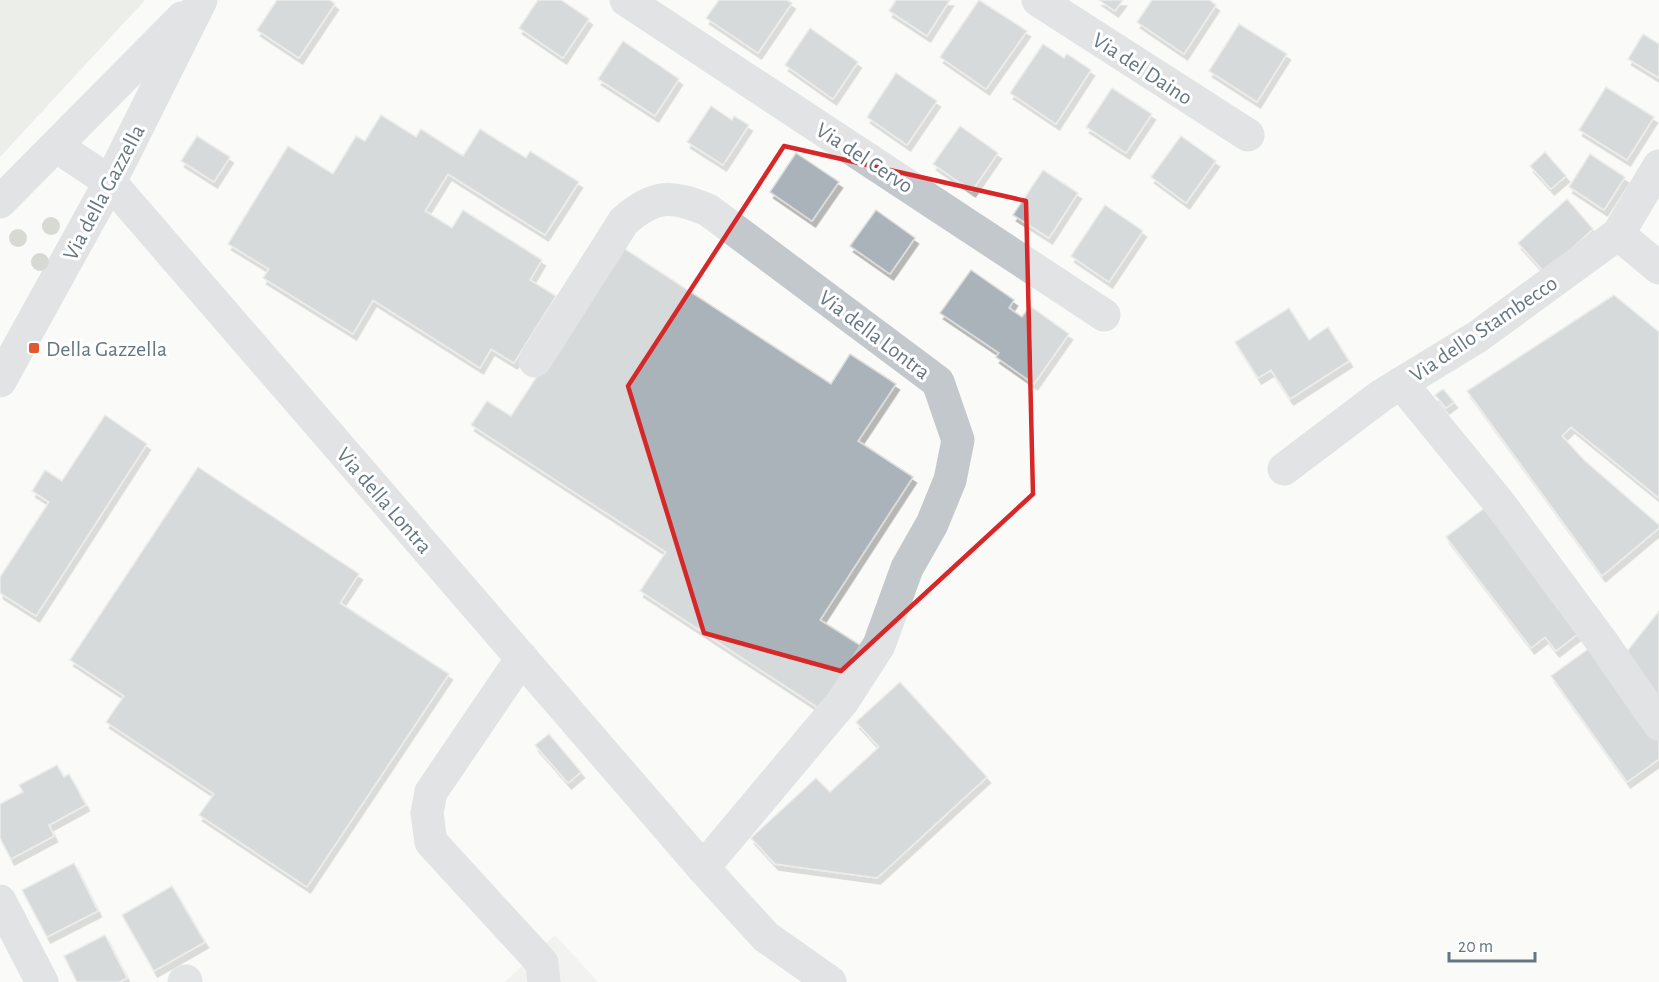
<svg xmlns="http://www.w3.org/2000/svg" width="1659" height="982" font-family="'Alegreya Sans',sans-serif">
  <defs>
    <filter id="shadow"><feDropShadow dx="3.5" dy="6" stdDeviation="0" flood-color="#0004"/></filter>
  </defs>
  <rect width="100%" height="100%" fill="#fafaf8"/>
  <path fill="#e8e9e9" d="M555 935 598 982H505Z"/>
  <path fill="#dadfd7" d="M0 0H145L0 157Z"/>
  <g fill="#aab3b9" stroke="#dcdcda" stroke-width="1.5" filter="url(#shadow)">
    <path d="M277 0H330L335 4 299 58 257 30Z"/>
    <path d="M538 0H561L589 19 563 58 519 28Z"/>
    <path d="M719 0H787L792 3 758 53 706 18Z"/>
    <path d="M896 0H950L927 36 889 11Z"/>
    <path d="M979 0 1027 31 986 89 940 57Z"/>
    <path d="M1099 0H1123L1115 11Z"/>
    <path d="M1152 0H1209L1216 5 1184 54 1137 22Z"/>
    <path d="M1239 24 1287 54 1257 102 1209 71Z"/>
    <path d="M810 28 858 62 833 99 785 65Z"/>
    <path d="M1643 34 1659 44V78L1628 59Z"/>
    <path d="M623 41 679 79 655 116 598 79Z"/>
    <path d="M1043 44 1064 58 1067 54 1091 70 1056 124 1010 93Z"/>
    <path d="M896 73 937 101 907 145 867 117Z"/>
    <path d="M1606 87 1654 117 1627 160 1579 130Z"/>
    <path d="M1112 88 1152 114 1126 153 1086 127Z"/>
    <path d="M711 106 732 120 734 116 749 125 723 165 687 142Z"/>
    <path d="M381 115 416 137 421 129 463 156 480 129 526 158 530 151 579 182 545 235 448 174 425 211 452 228 463 210 542 260 530 280 556 296 514 363 491 349 480 368 373 300 353 334 263 278 269 269 228 244 288 146 333 174 356 136 365 141Z"/>
    <path d="M960 126 998 153 972 191 933 164Z"/>
    <path d="M197 136 230 157 214 182 181 161Z"/>
    <path d="M1181 136 1216 161 1186 203 1151 177Z"/>
    <path d="M1545 152 1566 176 1551 189 1530 166Z"/>
    <path d="M796 153 839 182 812 221 770 192Z"/>
    <path d="M1590 154 1625 177 1604 210 1569 187Z"/>
    <path d="M1043 170 1078 193 1049 238 1013 215Z"/>
    <path d="M1567 199 1593 229 1545 273 1518 243Z"/>
    <path d="M1105 205 1143 231 1109 282 1071 256Z"/>
    <path d="M876 210 915 238 890 274 850 246Z"/>
    <path d="M622 247 831 384 850 354 896 384 858 441 913 477 820 620 863 647 820 709 640 591 666 552 471 425 487 401 511 416Z"/>
    <path d="M971 270 1014 300 1009 308 1022 317 1030 306 1069 334 1034 384 996 357 999 353 940 313Z"/>
    <path d="M1614 295 1659 332V498L1571 427 1562 436 1584 460 1659 525V528L1602 576 1467 391Z"/>
    <path d="M1289 308 1309 340 1328 327 1349 361 1290 399 1271 370 1258 378 1235 342Z"/>
    <path d="M1443 389 1454 402 1446 408 1435 395Z"/>
    <path d="M105 415 147 444 36 616 0 593V577L49 502 32 491 45 470 62 481Z"/>
    <path d="M198 467 359 574 340 603 449 674 307 887 199 815 214 794 106 722 124 696 70 660Z"/>
    <path d="M1490 504 1579 633 1556 651 1545 637 1531 648 1446 537Z"/>
    <path d="M1659 611V700L1625 654Z"/>
    <path d="M1591 647 1659 741V759L1627 782 1551 676Z"/>
    <path d="M900 682 987 777 877 878 775 864 751 838 816 778 830 792 879 747 856 722Z"/>
    <path d="M549 734 581 772 568 783 535 745Z"/>
    <path d="M57 765 64 777 69 774 86 805 49 825 54 836 11 859 0 838V804L23 792 19 785Z"/>
    <path d="M74 863 98 911 47 937 22 890Z"/>
    <path d="M172 886 205 942 154 971 122 915Z"/>
    <path d="M105 935 127 978 119 982H77L64 956Z"/>
  </g>
  <g fill="none" stroke-linecap="round" stroke-linejoin="round">
    <g stroke="#c3c8cc" stroke-width="33">
      <path d="M626 0 1104 315"/>
      <path d="M1038 0 1248 135"/>
      <path d="M56 146 110 182 703 868 766 937 830 982"/>
      <path d="M0 202 182 18"/>
      <path d="M1618 234 1659 268"/>
      <path d="M535 361 624 221C655 194 671 195 708 210L938 382 958 440 950 480 932 524 907 568 879 645 843 701 703 868"/>
      <path d="M0 381 110 182 201 0"/>
      <path d="M1401 383 1500 504 1602 642 1659 724"/>
      <path d="M1284 469 1382 395 1477 337 1618 234 1659 166"/>
      <path d="M522 658 431 792 427 813 431 842 542 963 544 982"/>
      <path d="M0 901 42 982"/>
      <path d="M184 982 186 981"/>
    </g>
  </g>
  <g fill="#aab4a7">
    <circle cx="51" cy="226" r="9"/>
    <circle cx="18" cy="238" r="9"/>
    <circle cx="40" cy="262" r="9"/>
  </g>
  <path d="M0 0H1659V982H0ZM784 146 1026 201 1033 494 841 671 704 633 628 386Z" fill="#fafaf8" fill-opacity=".55" fill-rule="evenodd"/>
  <path fill="none" stroke="#d62828" stroke-width="4.5" stroke-linejoin="round" d="M784 146 1026 201 1033 494 841 671 704 633 628 386Z"/>
  <rect fill="#e4572e" stroke="#fff" stroke-width="2" x="28" y="342" width="12" height="12" rx="3"/>
  <g text-anchor="middle" stroke-width="6" stroke-linejoin="round" paint-order="stroke">
    <g font-size="22" fill="#657683" stroke="#fff">
      <text transform="translate(1143 68) rotate(33)" y="8">Via del Daino</text>
      <text transform="translate(865 157) rotate(33)" y="8">Via del Cervo</text>
      <text transform="translate(103 192) rotate(-62)" y="8">Via della Gazzella</text>
      <text transform="translate(1483 328) rotate(-34)" y="8">Via dello Stambecco</text>
      <text transform="translate(875 334) rotate(37)" y="8">Via della Lontra</text>
      <text transform="translate(385 500) rotate(49)" y="8">Via della Lontra</text>
    </g>
    <g font-size="22" fill="#657683" stroke="#fff" text-anchor="start">
      <text x="46" y="356">Della Gazzella</text>
    </g>
  </g>
  <path d="M1449 952v9h86v-9" fill="none" stroke="#657683" stroke-width="3"/>
  <text x="1458" y="952" font-size="18" fill="#657683" stroke="#ffffff" stroke-width="4.5" paint-order="stroke">20 m</text>
</svg>
